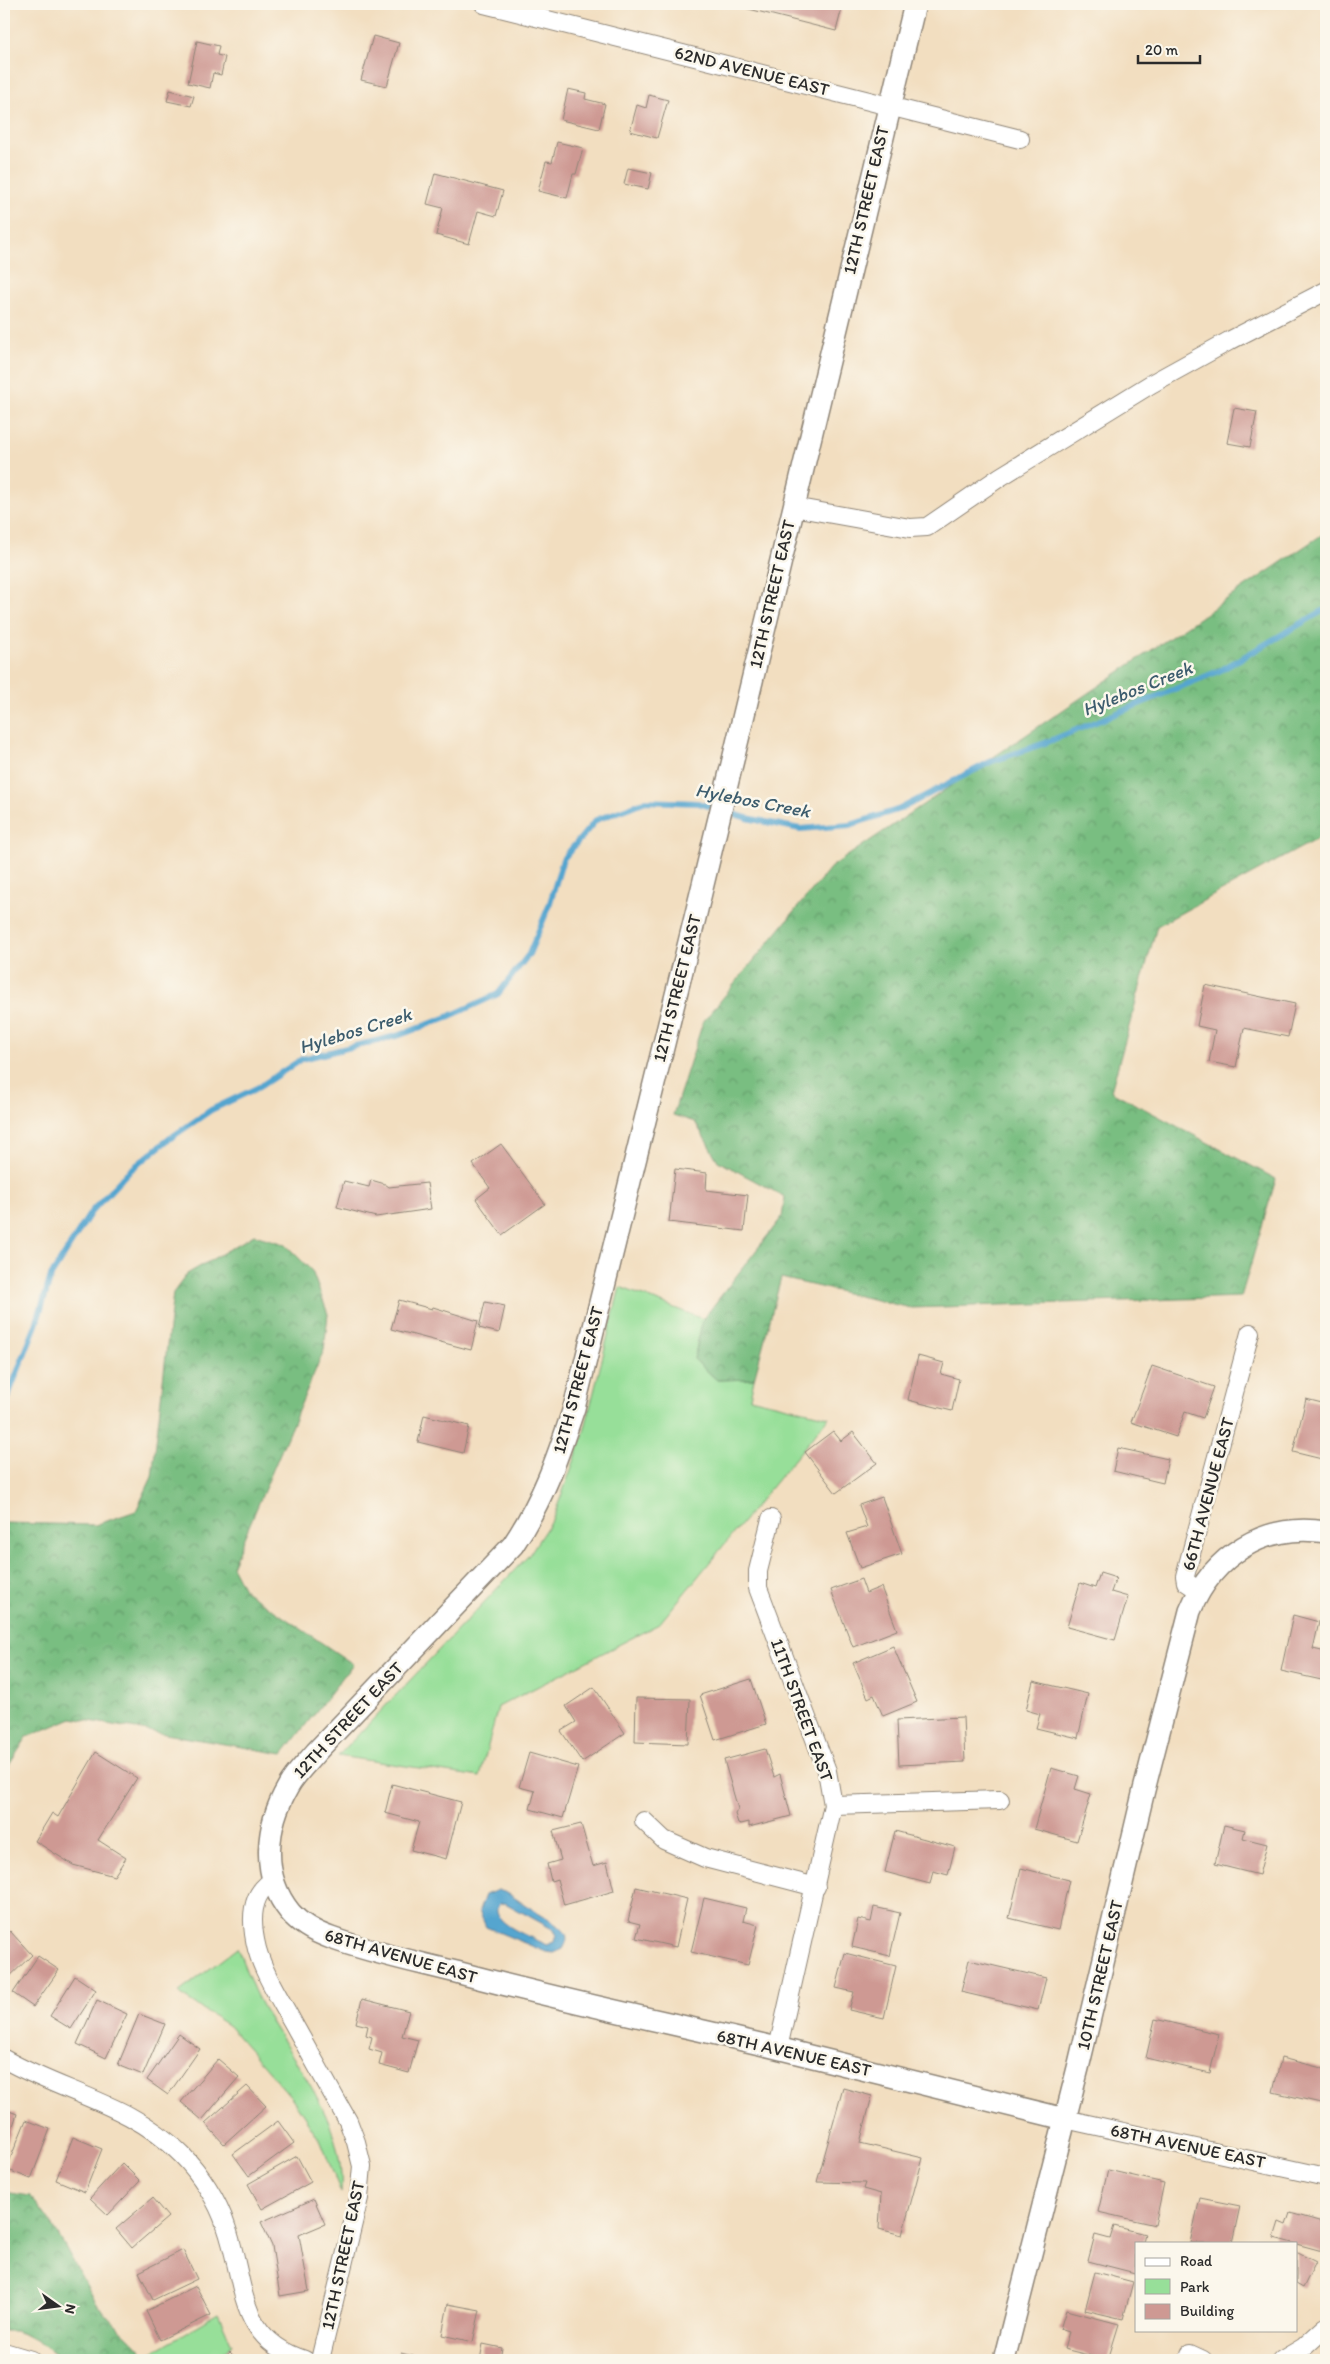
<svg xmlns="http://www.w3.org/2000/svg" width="1330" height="2364" font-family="Itim,sans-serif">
  <defs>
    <pattern id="forest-crowns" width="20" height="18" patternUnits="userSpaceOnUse" patternTransform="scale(1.25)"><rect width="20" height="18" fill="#79be81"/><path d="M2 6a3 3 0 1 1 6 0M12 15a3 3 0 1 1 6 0" fill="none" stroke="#639b6a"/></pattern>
  </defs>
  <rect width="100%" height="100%" fill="#fbf7ec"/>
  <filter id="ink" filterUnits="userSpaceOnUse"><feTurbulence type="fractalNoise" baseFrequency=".02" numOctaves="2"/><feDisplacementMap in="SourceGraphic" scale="10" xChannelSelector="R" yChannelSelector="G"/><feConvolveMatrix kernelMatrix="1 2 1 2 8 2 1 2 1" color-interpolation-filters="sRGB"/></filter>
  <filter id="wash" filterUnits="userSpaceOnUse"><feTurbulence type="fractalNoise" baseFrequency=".0096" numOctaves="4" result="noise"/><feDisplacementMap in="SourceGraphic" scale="20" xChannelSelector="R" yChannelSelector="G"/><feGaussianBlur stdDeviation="1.12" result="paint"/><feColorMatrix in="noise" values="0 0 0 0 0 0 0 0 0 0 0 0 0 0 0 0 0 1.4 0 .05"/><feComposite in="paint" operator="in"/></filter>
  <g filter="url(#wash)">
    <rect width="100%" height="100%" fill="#f2dec0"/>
    <g fill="#97df99" stroke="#618562">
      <path d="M620 1287 703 1319 694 1359 717 1380 754 1379 750 1398 829 1417 659 1624 498 1707 480 1777 338 1756 529 1555 553 1518 582 1440Z"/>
      <path d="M237 1948C245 1966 251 1986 261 2004 294 2065 346 2120 341 2193L321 2142 292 2098 229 2026 178 1993Z"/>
      <path d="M218 2313 232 2344 215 2360H148L146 2356Z"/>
    </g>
    <g fill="url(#forest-crowns)" stroke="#527456">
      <path d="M1326 532V834L1157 926 1111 1091 1276 1179 1241 1297 911 1308 781 1278 754 1379 717 1380 694 1359 703 1319 782 1217 785 1197 718 1161 695 1122 673 1115 703 1022 831 867Z"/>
      <path d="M254 1235 285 1244 312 1271 328 1314 324 1350 232 1566 245 1591 353 1664 283 1754 72 1718 27 1737 4 1773V1523L95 1525 136 1511 152 1477 173 1293 187 1274Z"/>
      <path d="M4 2192 30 2196C59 2228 74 2267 97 2303 110 2325 136 2338 148 2360H64L36 2339 15 2331H4Z"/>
    </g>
    <path fill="#55a5cf" stroke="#40687d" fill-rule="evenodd" d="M498 1890 507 1893 560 1927C568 1934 569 1939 563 1949L554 1953 546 1952 486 1927 479 1911 485 1895ZM505 1903 554 1930 556 1934 554 1942 546 1945 541 1942C528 1936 487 1921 499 1904Z"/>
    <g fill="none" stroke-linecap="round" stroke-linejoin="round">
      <path stroke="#55a5cf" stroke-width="6" d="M4 1406 36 1325 51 1276 91 1212 127 1173 169 1139 211 1110 259 1087 302 1059 400 1035 450 1016 498 994 529 954 549 906 563 859 596 820 646 801 698 803 747 818 800 829 850 825 900 809 990 762 1045 743 1221 670 1326 609"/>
    </g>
    <g id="blocks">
      <g fill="#ce9993">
        <path d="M729 4H843L836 31Z"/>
        <path d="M373 36 399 43 387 86 361 80Z"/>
        <path d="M197 41 219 46 217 55 225 57 221 75 213 73 210 88 188 83Z"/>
        <path d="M568 89 586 93 585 99 605 104 599 129 561 120Z"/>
        <path d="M170 90 194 96 191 106 167 101Z"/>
        <path d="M649 95 668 100 657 138 630 131 637 105 646 108Z"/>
        <path d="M557 142 583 148 576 174H573L567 198 538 191 546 161 552 162Z"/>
        <path d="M628 168 652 173 648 189 624 184Z"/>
        <path d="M435 173 503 191 496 216 478 211 469 244 436 235 443 208 427 204Z"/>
        <path d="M1234 408 1257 412 1250 447 1227 443Z"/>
        <path d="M1205 985 1295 1004 1288 1037 1244 1028 1236 1067 1209 1062 1215 1030 1197 1026Z"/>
        <path d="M501 1144 545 1204 502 1235 476 1199 490 1188 473 1164Z"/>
        <path d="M675 1169 707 1173 706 1190 748 1195 744 1231 669 1222Z"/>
        <path d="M371 1180 385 1184 389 1187 427 1183 431 1209 376 1217 337 1207 344 1181 369 1187Z"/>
        <path d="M399 1300 432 1309 433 1307 478 1321 471 1350 391 1329Z"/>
        <path d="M485 1302 505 1306 499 1333 479 1328Z"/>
        <path d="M918 1356 944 1363 941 1374 959 1379 952 1411 908 1400Z"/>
        <path d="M1152 1366 1214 1387 1203 1418 1185 1412 1176 1437 1131 1422Z"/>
        <path d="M1306 1399 1326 1404V1460L1293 1452Z"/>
        <path d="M424 1415 469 1426 463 1453 418 1442Z"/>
        <path d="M833 1431 841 1441 853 1432 877 1463 836 1493 805 1452Z"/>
        <path d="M1118 1448 1168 1459 1163 1483 1113 1471Z"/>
        <path d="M882 1497 902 1554 860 1568 847 1533 867 1527 859 1505Z"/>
        <path d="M1100 1573 1116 1578 1111 1592 1128 1597 1115 1640 1067 1627 1080 1583 1095 1588Z"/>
        <path d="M861 1579 866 1593 881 1587 897 1630 853 1647 831 1590Z"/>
        <path d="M1293 1615 1319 1622 1313 1649 1326 1652V1681L1281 1671Z"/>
        <path d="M893 1646 917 1702 883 1716 874 1695 868 1698 853 1663Z"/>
        <path d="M751 1679 766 1724 715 1740 700 1695Z"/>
        <path d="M1033 1681 1088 1694 1078 1738 1036 1728 1040 1714 1026 1710Z"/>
        <path d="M594 1687 625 1733 582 1762 561 1731 576 1722 566 1706Z"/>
        <path d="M636 1698 690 1699 688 1744 635 1742Z"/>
        <path d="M963 1717 965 1762 899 1765 897 1720Z"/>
        <path d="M765 1749 774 1777 780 1774 791 1816 749 1827V1822L741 1824 738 1823 735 1814 738 1809 724 1760Z"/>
        <path d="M96 1752 137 1778 98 1840 126 1858 114 1876 73 1865 35 1841 52 1813 58 1817Z"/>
        <path d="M529 1753 578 1767 563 1818 530 1809 535 1791 519 1787Z"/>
        <path d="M1051 1768 1079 1776 1075 1789 1091 1794 1077 1841 1034 1829Z"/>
        <path d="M392 1784 461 1802 446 1859 411 1850 419 1822 385 1813Z"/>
        <path d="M581 1824 593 1866 607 1862 614 1891 564 1905 557 1879 551 1881 547 1864 561 1860 553 1831Z"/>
        <path d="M1224 1825 1245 1830 1243 1838 1267 1844 1259 1875 1215 1864Z"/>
        <path d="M895 1831 955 1847 948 1875 933 1871 930 1884 885 1872Z"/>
        <path d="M1021 1868 1069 1880 1058 1930 1009 1918Z"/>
        <path d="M636 1887 687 1899 676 1947 636 1938 640 1924 628 1921Z"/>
        <path d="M704 1898 746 1908 743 1921 758 1925 748 1965 691 1952Z"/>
        <path d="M874 1907 900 1913 890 1956 852 1947 858 1919 871 1922Z"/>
        <path d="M10 1931 32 1955 4 1982V1937Z"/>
        <path d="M845 1953 896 1966 884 2018 849 2010 854 1992 836 1988Z"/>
        <path d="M38 1956 59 1970 33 2007 13 1993Z"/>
        <path d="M969 1960 1046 1978 1038 2010 961 1992Z"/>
        <path d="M75 1976 96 1990 71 2029 50 2016Z"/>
        <path d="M362 1999 409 2011 402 2036 418 2040 409 2073 379 2065 382 2053 369 2049 372 2037 366 2035 368 2026 356 2023Z"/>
        <path d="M97 2000 127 2014 106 2058 77 2044Z"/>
        <path d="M139 2014 165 2024 143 2075 118 2065Z"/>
        <path d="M1155 2019 1219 2034 1210 2073 1146 2058Z"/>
        <path d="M179 2034 200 2049 168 2095 147 2080Z"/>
        <path d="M1281 2058 1326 2069 1325 2104 1273 2092Z"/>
        <path d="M218 2059 239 2077 202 2120 181 2102Z"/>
        <path d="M247 2086 266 2106 224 2144 205 2123Z"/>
        <path d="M843 2088 872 2096 860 2143 923 2158 902 2235 879 2229 881 2194 863 2189 865 2183 817 2182Z"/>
        <path d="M4 2109 17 2114 4 2152Z"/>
        <path d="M26 2120 50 2129 31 2179 6 2169Z"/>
        <path d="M278 2121 294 2143 249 2176 233 2154Z"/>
        <path d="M73 2137 102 2149 85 2192 56 2180Z"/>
        <path d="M297 2156 311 2182 262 2209 248 2184Z"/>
        <path d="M122 2163 140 2181 108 2215 90 2198Z"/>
        <path d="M1108 2170 1164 2183 1155 2225 1098 2212Z"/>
        <path d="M152 2198 168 2217 132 2248 116 2229Z"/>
        <path d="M1200 2198 1240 2206 1232 2243H1190Z"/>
        <path d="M314 2199 325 2224 299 2235 309 2291 280 2296 272 2246 261 2222Z"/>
        <path d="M1290 2213 1326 2223V2252L1274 2238 1279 2222 1286 2225Z"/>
        <path d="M1114 2226 1145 2234 1143 2243H1136L1135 2273 1088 2261 1095 2235 1110 2239Z"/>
        <path d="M183 2250 197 2279 153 2300 139 2272Z"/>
        <path d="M1296 2252 1316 2262 1303 2288 1296 2284Z"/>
        <path d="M1095 2272 1133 2282 1123 2319 1085 2310Z"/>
        <path d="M196 2286 211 2315 160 2340 146 2311Z"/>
        <path d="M448 2304 480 2310 473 2342 442 2335Z"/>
        <path d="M1066 2310 1119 2324 1108 2360 1064 2349 1069 2332 1060 2329Z"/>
        <path d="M483 2344 502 2348 500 2360H480Z"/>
        <path d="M230 2352 238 2360H221Z"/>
        <path d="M401 2353 428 2360H399Z"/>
      </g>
    </g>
  </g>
  <g filter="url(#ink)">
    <use href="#blocks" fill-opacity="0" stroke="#8e8476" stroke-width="1"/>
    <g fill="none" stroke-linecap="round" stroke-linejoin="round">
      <g stroke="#8e8476" stroke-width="20">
        <g id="minor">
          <path d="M484 4 1020 139"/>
          <path d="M793 507 910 528 927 527 1000 477 1151 384 1229 341 1326 291"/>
          <path d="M771 1519 758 1571V1588L827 1771 833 1805 778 2048"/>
          <path d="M1198 1590 1186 1582 1185 1576 1250 1333"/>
          <path d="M833 1805 1000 1800"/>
          <path d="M644 1821 664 1840 705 1858 816 1887"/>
          <path d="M272 1881C249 1895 251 1925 257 1949 264 1974 280 1999 292 2021 311 2055 329 2088 348 2121L356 2142 362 2166 359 2198 320 2360"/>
          <path d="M4 2059C65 2094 131 2103 182 2155 200 2173 218 2201 226 2226 246 2282 236 2339 305 2360"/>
          <path d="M1065 2119 1326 2177"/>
          <path d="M4 2352 31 2360"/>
          <path d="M1190 2354 1203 2360"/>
          <path d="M1282 2360 1304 2347 1326 2327"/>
        </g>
      </g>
      <g stroke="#8e8476" stroke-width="24">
        <g id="tertiary">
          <path d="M915 4 693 926 574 1408C557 1459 543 1500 513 1545L316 1752C307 1763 295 1774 288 1787 266 1825 260 1875 290 1912 300 1924 317 1933 331 1938 372 1953 417 1962 460 1973 565 2001 671 2023 777 2048 873 2071 969 2095 1065 2119"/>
          <path d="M1004 2360 1079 2064 1144 1790 1190 1611C1213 1555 1265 1522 1326 1532"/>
        </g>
      </g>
      <use href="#minor" stroke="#fff" stroke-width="18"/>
      <use href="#tertiary" stroke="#fff" stroke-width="21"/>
    </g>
  </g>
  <g text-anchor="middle" stroke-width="5" stroke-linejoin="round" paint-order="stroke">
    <g font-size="18" fill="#2b2b2b" stroke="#fbf7ec">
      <text transform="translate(752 71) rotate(14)" y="6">62ND AVENUE EAST</text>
      <text transform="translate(866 200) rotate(-77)" y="6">12TH STREET EAST</text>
      <text transform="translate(772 594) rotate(-77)" y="6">12TH STREET EAST</text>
      <text transform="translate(677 988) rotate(-76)" y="6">12TH STREET EAST</text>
      <text transform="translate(578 1380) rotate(-75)" y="6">12TH STREET EAST</text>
      <text transform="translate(1208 1494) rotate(-75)" y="6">66TH AVENUE EAST</text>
      <text transform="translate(802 1710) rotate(70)" y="6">11TH STREET EAST</text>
      <text transform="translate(348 1720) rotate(-47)" y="6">12TH STREET EAST</text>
      <text transform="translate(401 1956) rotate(16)" y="6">68TH AVENUE EAST</text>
      <text transform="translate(1100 1975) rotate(-77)" y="6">10TH STREET EAST</text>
      <text transform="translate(794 2053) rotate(13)" y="6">68TH AVENUE EAST</text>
      <text transform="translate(1188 2146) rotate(12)" y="6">68TH AVENUE EAST</text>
      <text transform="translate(343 2255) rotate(-78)" y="6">12TH STREET EAST</text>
    </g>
    <g font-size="19" font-style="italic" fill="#3c5c6d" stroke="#fbf7ec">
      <text transform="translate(1137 688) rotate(-22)" y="7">Hylebos Creek</text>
      <text transform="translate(753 800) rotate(11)" y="7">Hylebos Creek</text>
      <text transform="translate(355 1030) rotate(-17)" y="7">Hylebos Creek</text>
    </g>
  </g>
  <rect width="1330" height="2364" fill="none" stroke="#fbf7ec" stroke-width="20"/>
  <rect x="1135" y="2242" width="162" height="90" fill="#fbf7ec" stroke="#a8a59f"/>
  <rect x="1145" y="2258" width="25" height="8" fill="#ffffff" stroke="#a8a59f"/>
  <text x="1180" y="2266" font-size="15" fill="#2b2b2b">Road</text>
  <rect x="1145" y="2279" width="25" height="15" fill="#97df99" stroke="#a8a59f"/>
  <text x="1180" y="2292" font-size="15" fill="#2b2b2b">Park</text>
  <rect x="1145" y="2304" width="25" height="15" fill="#ce9993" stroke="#a8a59f"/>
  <text x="1180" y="2316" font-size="15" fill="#2b2b2b">Building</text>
  <g transform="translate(58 2306) rotate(104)" stroke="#fbf7ec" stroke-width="4" paint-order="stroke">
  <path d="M0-4L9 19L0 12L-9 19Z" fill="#2b2b2b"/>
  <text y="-8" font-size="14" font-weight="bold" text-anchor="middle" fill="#2b2b2b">N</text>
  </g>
  <path d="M1138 55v8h62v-8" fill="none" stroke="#2b2b2b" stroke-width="2.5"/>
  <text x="1145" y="55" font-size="15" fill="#2b2b2b" stroke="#fbf7ec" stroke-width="4" paint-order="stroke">20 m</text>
</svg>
